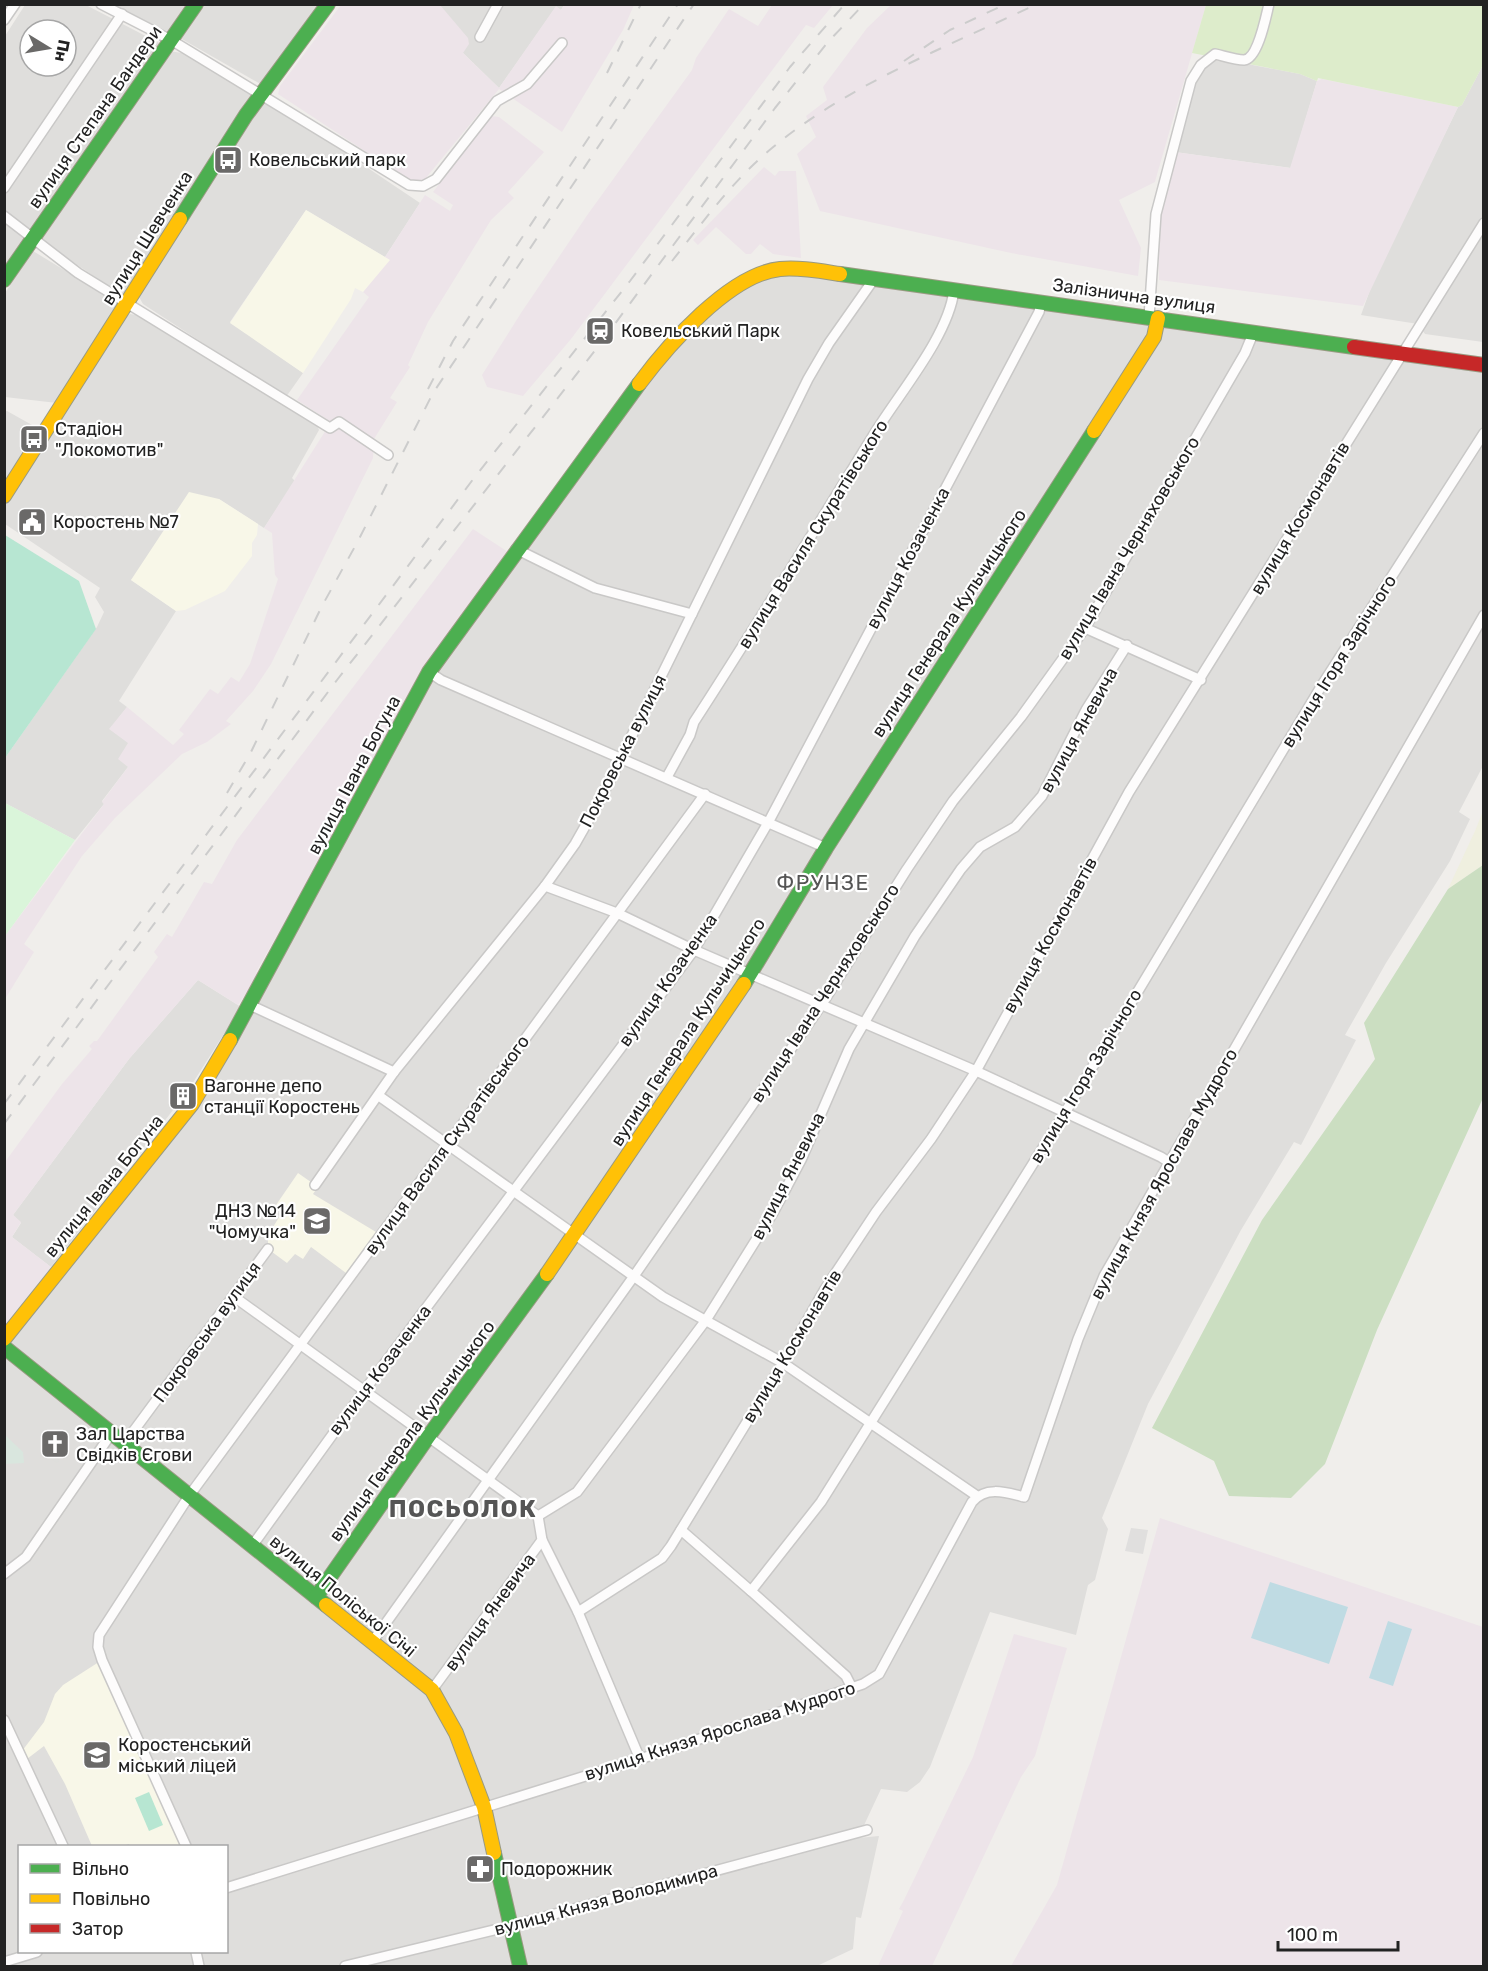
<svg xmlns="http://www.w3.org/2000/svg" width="1488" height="1971" font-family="Rubik,sans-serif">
  <rect width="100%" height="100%" fill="#f0eeeb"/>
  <g fill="#dfdedc" fill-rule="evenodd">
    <path d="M25 5H86L163 45 5 271V36ZM30 30H66V66H30Z"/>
    <path d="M113 5H190L171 33Z"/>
    <path d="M200 5H322L264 86 180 38Z"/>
    <path d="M440 5H564L561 10 556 7 499 88 462 52Z"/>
    <path d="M169 51 182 53 250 91 252 98 126 293 120 294 38 238Z"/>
    <path d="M1216 58 1300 74 1317 81 1291 168 1175 152 1199 73 1202 65Z"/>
    <path d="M1483 65V342L1425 334 1418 324 1361 315 1374 279 1458 107 1462 105Z"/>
    <path d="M264 104 274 105 420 203 385 257 306 210 230 322 303 373 286 397 143 304 139 297 258 107Z"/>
    <path d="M33 251 115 301 116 306 57 403 5 397V293Z"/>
    <path d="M789 274 1483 371 1484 764 1459 812 1470 819 1450 861 1386 963 1345 1035 1356 1040 1301 1145 1294 1142 1241 1230 1148 1404 1102 1518 1108 1529 1095 1580 1088 1585 1076 1635 990 1612 930 1767 920 1782 907 1792 881 1789 858 1838 879 1836 861 1918 856 1917 853 1949 817 1966H5V1347L185 1116 444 657 676 344 748 280ZM20 1846H226V1952H20Z"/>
    <path d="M130 314 142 316 317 425 319 430 292 478 295 481 264 528 219 499 131 580 176 611 119 701 127 707 110 729 129 743 128 767 102 801 104 804 75 840 5 803V758L97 627 104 612 95 597 100 588 5 524 4 506 122 320Z"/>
    <path d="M7 411 41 430 5 487 4 412Z"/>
    <path d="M198 980 241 1007 187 1092 51 1267 12 1237 21 1223 13 1215 129 1059Z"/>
  </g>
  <g fill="#ede4e9">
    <path d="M341 5H440L468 38 469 44 463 53 499 88 556 6 561 10 564 5H634L623 30 562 132 499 89 425 179 412 182 278 94 280 86Z"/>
    <path d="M772 5H833L814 28 806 25 571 339 523 396 487 387 482 375 521 313 588 214 692 70 696 58 729 9 758 26Z"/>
    <path d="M891 5H1206L1156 178 1155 182 1119 200 1141 248 1138 276 1011 253 820 211 797 154 816 137 806 116 827 100 823 87 867 28Z"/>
    <path d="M1322 79 1458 107 1363 306 1159 280 1158 215 1171 179 1175 152 1290 168 1317 81Z"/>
    <path d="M491 116 499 117 544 152 508 192 514 198 491 220 428 322 408 365 410 367 390 398 397 402 374 439 373 458 271 664 253 691 226 721 231 724 207 742 182 754 115 818 82 856 24 944 34 952 5 999V936L104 804 102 802 128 767 118 759 128 743 109 729 127 707 173 745 184 734 179 730 210 689 218 694 231 677 239 682 250 664 278 579 275 575 272 533 264 528 331 422 297 400 369 297 363 292 389 260 385 257 425 195 450 211 453 205 433 192Z"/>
    <path d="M764 167 775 176 779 171H796L801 258 773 254 760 244 751 254H746L716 227 698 245 693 240Z"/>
    <path d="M473 529 508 552 420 672 349 804 351 806 256 972 259 974 238 1005 198 980 129 1059 13 1215 21 1222 12 1237 51 1267 5 1325V1162L62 1084 92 1049 89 1046 94 1041H97L158 957 154 952 167 934 172 937 204 882 212 884 237 840Z"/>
    <path d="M1160 1518 1483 1627V1966H1011L1057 1885Z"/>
    <path d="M1014 1634 1067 1648 1035 1756 1021 1777 932 1966H878L903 1911 899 1909 904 1900 973 1757Z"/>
  </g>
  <g fill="#f8f7e8">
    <path d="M306 210 390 260 363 292 355 288 351 299 303 373 230 323Z"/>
    <path d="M189 492 219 499 258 524 257 535 252 543V556L225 591 185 610 176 611 131 580Z"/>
    <path d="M298 1173 318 1187 313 1194 376 1232 346 1273 311 1247 303 1259 295 1254 287 1263 268 1249V1235L283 1211 276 1205Z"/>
    <path d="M102 1660 184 1846H130L129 1844 123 1846H92L65 1784 44 1746 27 1759 22 1751 44 1722 55 1694 63 1685Z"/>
  </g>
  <path fill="#dededc" d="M57 1429 67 1436 56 1455 60 1458 57 1463 42 1453Z"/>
  <path fill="#efefdf" d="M1483 811V865L1448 889 1475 831Z"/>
  <path fill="#ddeccb" d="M1206 5H1483V65L1462 105 1458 107 1318 78 1317 81 1300 74 1192 53Z"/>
  <path fill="#cbdec1" d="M1483 865V1098L1377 1330 1325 1464 1291 1498 1229 1496 1214 1461 1152 1428 1262 1220 1375 1059 1364 1023 1448 889Z"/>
  <path fill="#d9e6de" d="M5 1435 23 1452 24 1463 5 1464Z"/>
  <path fill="#daf5da" d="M5 803 75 840 5 936Z"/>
  <g fill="#b7e6d2">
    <path d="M5 535 79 581 96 629 5 758Z"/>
    <path d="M149 1792 163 1825 149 1831 135 1798Z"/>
  </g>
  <path fill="#e0dfde" d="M1131 1528 1148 1530 1143 1554 1125 1551Z"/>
  <g fill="#bfdbe3">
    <path d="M1270 1582 1348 1607 1329 1664 1251 1638Z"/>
    <path d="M1388 1621 1412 1629 1393 1686 1369 1678Z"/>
  </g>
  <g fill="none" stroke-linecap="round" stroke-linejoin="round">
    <g stroke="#c9c8c7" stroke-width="12">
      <g id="street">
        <path d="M101 4 171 40 409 185 423 186 436 179 497 101 527 84 562 43"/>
        <path d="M4 20 15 4"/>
        <path d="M480 37 498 4"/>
        <path d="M4 188 122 14"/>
        <path d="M4 216 78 273 330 428 339 422 388 455"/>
        <path d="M1149 317 1156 214 1191 81 1201 65 1215 54C1224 56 1235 60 1244 60 1258 59 1266 16 1269 4"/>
        <path d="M516 549 595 588 692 614"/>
        <path d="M1085 628 1201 680"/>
        <path d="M429 672 441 680 826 848"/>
        <path d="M667 777 690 735 694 722C757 625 817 526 878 428 902 390 949 334 954 290"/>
        <path d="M545 886 617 913 694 950 976 1071 1161 1157 1170 1163"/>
        <path d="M250 1005 394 1072"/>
        <path d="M379 1096 663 1297 783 1363 977 1496"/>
        <path d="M315 1185 394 1072 545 886 575 844 600 800 808 379 829 343 874 279"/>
        <path d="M233 1296 538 1516"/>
        <path d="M124 1444 268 1249"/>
        <path d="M681 1530 751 1591"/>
        <path d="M542 1540 578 1612 640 1759"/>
        <path d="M252 1546 364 1391 694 950 769 821 1039 312 1041 302"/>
        <path d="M4 1574 26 1557 111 1434"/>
        <path d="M578 1612 662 1558 671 1546 783 1363 825 1289 876 1212 931 1139 976 1071 1129 792 1484 223"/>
        <path d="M373 1641 634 1276 822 1004 907 869 953 801 1021 717 1085 628 1245 353 1254 331"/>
        <path d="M852 1688 846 1676 751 1591 821 1502 1066 1111 1322 685 1484 433"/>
        <path d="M432 1690 542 1540 538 1516 577 1492 706 1320 774 1211 801 1160 849 1049 915 936 961 869 980 847 1015 827 1042 796 1086 710 1127 645"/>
        <path d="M4 1720 63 1846"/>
        <path d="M186 1846 102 1660 98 1647 99 1635 189 1496 705 794"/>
        <path d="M226 1888 640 1759 863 1684 879 1674 972 1502C986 1486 1005 1492 1024 1497L1078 1339 1104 1276 1484 615"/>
        <path d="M196 1952 199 1966"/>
        <path d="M4 1962 37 1952"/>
        <path d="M345 1966 510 1926 867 1830"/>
      </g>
    </g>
    <g stroke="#999a82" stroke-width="16">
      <g id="fast">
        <path d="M180 219 246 115 328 4"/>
        <path d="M840 274 1354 347"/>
        <path d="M4 280 196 4"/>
        <path d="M744 984 826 848 1094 431"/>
        <path d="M230 1040 429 672 639 384"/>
        <path d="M4 1347 326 1605"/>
        <path d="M316 1597 428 1437 547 1274"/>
        <path d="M494 1853 520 1966"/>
      </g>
    </g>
    <g stroke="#999a82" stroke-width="16">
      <g id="slow">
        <path d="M639 384C668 345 730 274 780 269 799 267 820 271 840 274"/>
        <path d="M1094 431 1154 337 1158 318"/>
        <path d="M4 496 180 219"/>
        <path d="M547 1274 744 984"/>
        <path d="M4 1339 192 1104 230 1040"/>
        <path d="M326 1605 432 1690 456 1733 484 1807 494 1853"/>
      </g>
    </g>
    <g stroke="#999a82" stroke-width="16">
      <path id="jam" d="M1354 347 1484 365"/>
    </g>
    <use href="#street" stroke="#fdfcfc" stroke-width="9"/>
    <use href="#fast" stroke="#4caf50" stroke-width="14"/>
    <use href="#slow" stroke="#ffc107" stroke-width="14"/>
    <use href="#jam" stroke="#c62828" stroke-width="14"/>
    <g stroke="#ccc" stroke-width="2" stroke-dasharray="12 12" stroke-linecap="butt">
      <path d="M904 61 950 30 1006 4"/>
      <path d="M607 73 641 4"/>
      <path d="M672 261C703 222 733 180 772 148 849 84 947 47 1037 4"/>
      <path d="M428 389 453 341 678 4"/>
      <path d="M227 793 251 752 322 606 358 541 433 393 694 4"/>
      <path d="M4 1104 474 478 630 281 790 67 845 4"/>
      <path d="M4 1124 337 680 597 348 775 108 828 42 864 4"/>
    </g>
  </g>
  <defs>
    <g id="bus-square" transform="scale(1.5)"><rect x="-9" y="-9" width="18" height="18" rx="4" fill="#6a6968" stroke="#fff"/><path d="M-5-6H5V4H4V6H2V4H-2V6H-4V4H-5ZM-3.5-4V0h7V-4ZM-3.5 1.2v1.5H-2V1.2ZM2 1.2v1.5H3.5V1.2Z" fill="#fff"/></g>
    <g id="station-square" transform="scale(1.5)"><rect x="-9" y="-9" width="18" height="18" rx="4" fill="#6a6968" stroke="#fff"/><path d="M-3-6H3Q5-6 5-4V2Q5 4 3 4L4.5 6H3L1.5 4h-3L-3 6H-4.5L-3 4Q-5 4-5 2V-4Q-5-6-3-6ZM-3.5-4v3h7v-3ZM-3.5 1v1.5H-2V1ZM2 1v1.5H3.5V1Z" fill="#fff"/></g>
    <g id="civic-square" transform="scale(1.5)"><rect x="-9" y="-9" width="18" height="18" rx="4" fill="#6a6968" stroke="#fff"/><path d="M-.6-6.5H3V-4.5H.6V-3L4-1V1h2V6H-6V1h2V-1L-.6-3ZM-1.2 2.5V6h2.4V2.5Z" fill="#fff"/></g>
    <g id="building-square" transform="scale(1.5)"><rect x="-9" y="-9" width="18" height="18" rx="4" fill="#6a6968" stroke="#fff"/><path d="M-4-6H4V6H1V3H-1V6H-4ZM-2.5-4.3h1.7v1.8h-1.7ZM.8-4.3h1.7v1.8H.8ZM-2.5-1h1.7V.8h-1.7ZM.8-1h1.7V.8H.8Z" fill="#fff"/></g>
    <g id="school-square" transform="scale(1.5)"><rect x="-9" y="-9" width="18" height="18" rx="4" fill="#6a6968" stroke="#fff"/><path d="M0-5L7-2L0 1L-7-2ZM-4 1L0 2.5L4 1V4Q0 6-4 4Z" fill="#fff"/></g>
    <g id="church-square" transform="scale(1.5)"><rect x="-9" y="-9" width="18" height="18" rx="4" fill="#6a6968" stroke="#fff"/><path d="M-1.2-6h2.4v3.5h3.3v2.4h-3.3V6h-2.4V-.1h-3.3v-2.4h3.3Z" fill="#fff"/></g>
    <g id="pharmacy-square" transform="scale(1.5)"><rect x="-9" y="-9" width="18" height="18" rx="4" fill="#6a6968" stroke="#fff"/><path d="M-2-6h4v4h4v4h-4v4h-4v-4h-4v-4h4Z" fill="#fff"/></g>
  </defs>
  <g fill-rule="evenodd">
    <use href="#bus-square" x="228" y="160"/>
    <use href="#station-square" x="600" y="331"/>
    <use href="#bus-square" x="34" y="439"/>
    <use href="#civic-square" x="32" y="522"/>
    <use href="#building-square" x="183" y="1096"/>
    <use href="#school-square" x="317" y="1221"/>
    <use href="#church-square" x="55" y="1444"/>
    <use href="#school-square" x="97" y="1755"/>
    <use href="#pharmacy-square" x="480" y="1869"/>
  </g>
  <g text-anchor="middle" stroke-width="4.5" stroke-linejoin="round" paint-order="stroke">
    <g font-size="18" fill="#222" stroke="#fff">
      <text transform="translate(95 117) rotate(-55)" y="6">вулиця Степана Бандери</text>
      <text transform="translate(147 238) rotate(-58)" y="6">вулиця Шевченка</text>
      <text transform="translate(1134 296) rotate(8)" y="6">Залізнична вулиця</text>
      <text transform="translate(1300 518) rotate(-59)" y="6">вулиця Космонавтів</text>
      <text transform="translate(813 534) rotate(-58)" y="6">вулиця Василя Скуратівського</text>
      <text transform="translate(1129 548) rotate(-59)" y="6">вулиця Івана Черняховського</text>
      <text transform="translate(908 558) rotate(-62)" y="6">вулиця Козаченка</text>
      <text transform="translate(949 623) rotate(-57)" y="6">вулиця Генерала Кульчицького</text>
      <text transform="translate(1339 661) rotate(-58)" y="6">вулиця Ігоря Зарічного</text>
      <text transform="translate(1079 730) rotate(-61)" y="6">вулиця Яневича</text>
      <text transform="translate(623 751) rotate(-63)" y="6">Покровська вулиця</text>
      <text transform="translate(354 775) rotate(-62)" y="6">вулиця Івана Богуна</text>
      <text transform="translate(1050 935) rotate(-61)" y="6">вулиця Космонавтів</text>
      <text transform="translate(668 980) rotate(-55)" y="6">вулиця Козаченка</text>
      <text transform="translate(825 993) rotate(-57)" y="6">вулиця Івана Черняховського</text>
      <text transform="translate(688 1032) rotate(-57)" y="6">вулиця Генерала Кульчицького</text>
      <text transform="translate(1086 1076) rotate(-59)" y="6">вулиця Ігоря Зарічного</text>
      <text transform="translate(447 1145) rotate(-54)" y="6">вулиця Василя Скуратівського</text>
      <text transform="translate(1164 1174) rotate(-61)" y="6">вулиця Князя Ярослава Мудрого</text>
      <text transform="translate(788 1176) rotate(-63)" y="6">вулиця Яневича</text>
      <text transform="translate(104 1186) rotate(-51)" y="6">вулиця Івана Богуна</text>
      <text transform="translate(207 1332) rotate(-54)" y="6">Покровська вулиця</text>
      <text transform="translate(792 1346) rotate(-59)" y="6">вулиця Космонавтів</text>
      <text transform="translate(380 1370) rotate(-53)" y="6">вулиця Козаченка</text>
      <text transform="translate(412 1431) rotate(-54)" y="6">вулиця Генерала Кульчицького</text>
      <text transform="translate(343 1596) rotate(39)" y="6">вулиця Поліської Січі</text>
      <text transform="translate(490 1612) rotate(-54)" y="6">вулиця Яневича</text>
      <text transform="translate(720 1731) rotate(-18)" y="6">вулиця Князя Ярослава Мудрого</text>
      <text transform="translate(606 1900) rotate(-15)" y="6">вулиця Князя Володимира</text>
    </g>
    <g font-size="18" fill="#222" stroke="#fff" text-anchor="start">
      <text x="249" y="166">Ковельський парк</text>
      <text x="621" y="337">Ковельський Парк</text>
      <text x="55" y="435">Стадіон<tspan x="55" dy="21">"Локомотив"</tspan></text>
      <text x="53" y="528">Коростень №7</text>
      <text x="204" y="1092">Вагонне депо<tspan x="204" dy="21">станції Коростень</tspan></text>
      <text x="296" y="1217" text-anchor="end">ДНЗ №14<tspan x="296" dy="21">"Чомучка"</tspan></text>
      <text x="76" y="1440">Зал Царства<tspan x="76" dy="21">Свідків Єгови</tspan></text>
      <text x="118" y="1751">Коростенський<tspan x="118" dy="21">міський ліцей</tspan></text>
      <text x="501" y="1875">Подорожник</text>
    </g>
    <g font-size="21" letter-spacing="1.5" fill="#555" stroke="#fff">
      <text x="823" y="890">ФРУНЗЕ</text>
    </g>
    <g font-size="24" font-weight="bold" letter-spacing="1.5" fill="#555" stroke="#fff">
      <text x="463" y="1517">ПОСЬОЛОК</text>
    </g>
  </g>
  <rect width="1488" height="1971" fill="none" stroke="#222222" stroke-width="12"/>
  <rect x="18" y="1845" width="210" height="108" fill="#ffffff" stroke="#a7a7a7" stroke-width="1.5"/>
  <rect x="30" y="1864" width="30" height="9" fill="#4caf50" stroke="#a7a7a7" stroke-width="1.5"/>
  <text x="72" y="1875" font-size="18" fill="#222222">Вільно</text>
  <rect x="30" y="1894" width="30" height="9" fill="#ffc107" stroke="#a7a7a7" stroke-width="1.5"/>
  <text x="72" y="1905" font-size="18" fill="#222222">Повільно</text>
  <rect x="30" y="1924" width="30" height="9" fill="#c62828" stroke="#a7a7a7" stroke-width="1.5"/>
  <text x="72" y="1935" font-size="18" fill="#222222">Затор</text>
  <g transform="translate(48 48) rotate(101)"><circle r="28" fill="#ffffff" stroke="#a7a7a7" stroke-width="1.5"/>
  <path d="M0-4.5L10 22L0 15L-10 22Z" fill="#6a6968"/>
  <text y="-9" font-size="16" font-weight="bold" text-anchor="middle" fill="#222222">Пн</text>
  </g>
  <path d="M1278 1941v9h120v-9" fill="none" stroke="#222222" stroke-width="3"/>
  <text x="1287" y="1941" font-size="18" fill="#222222" stroke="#ffffff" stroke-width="4.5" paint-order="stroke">100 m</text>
</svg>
